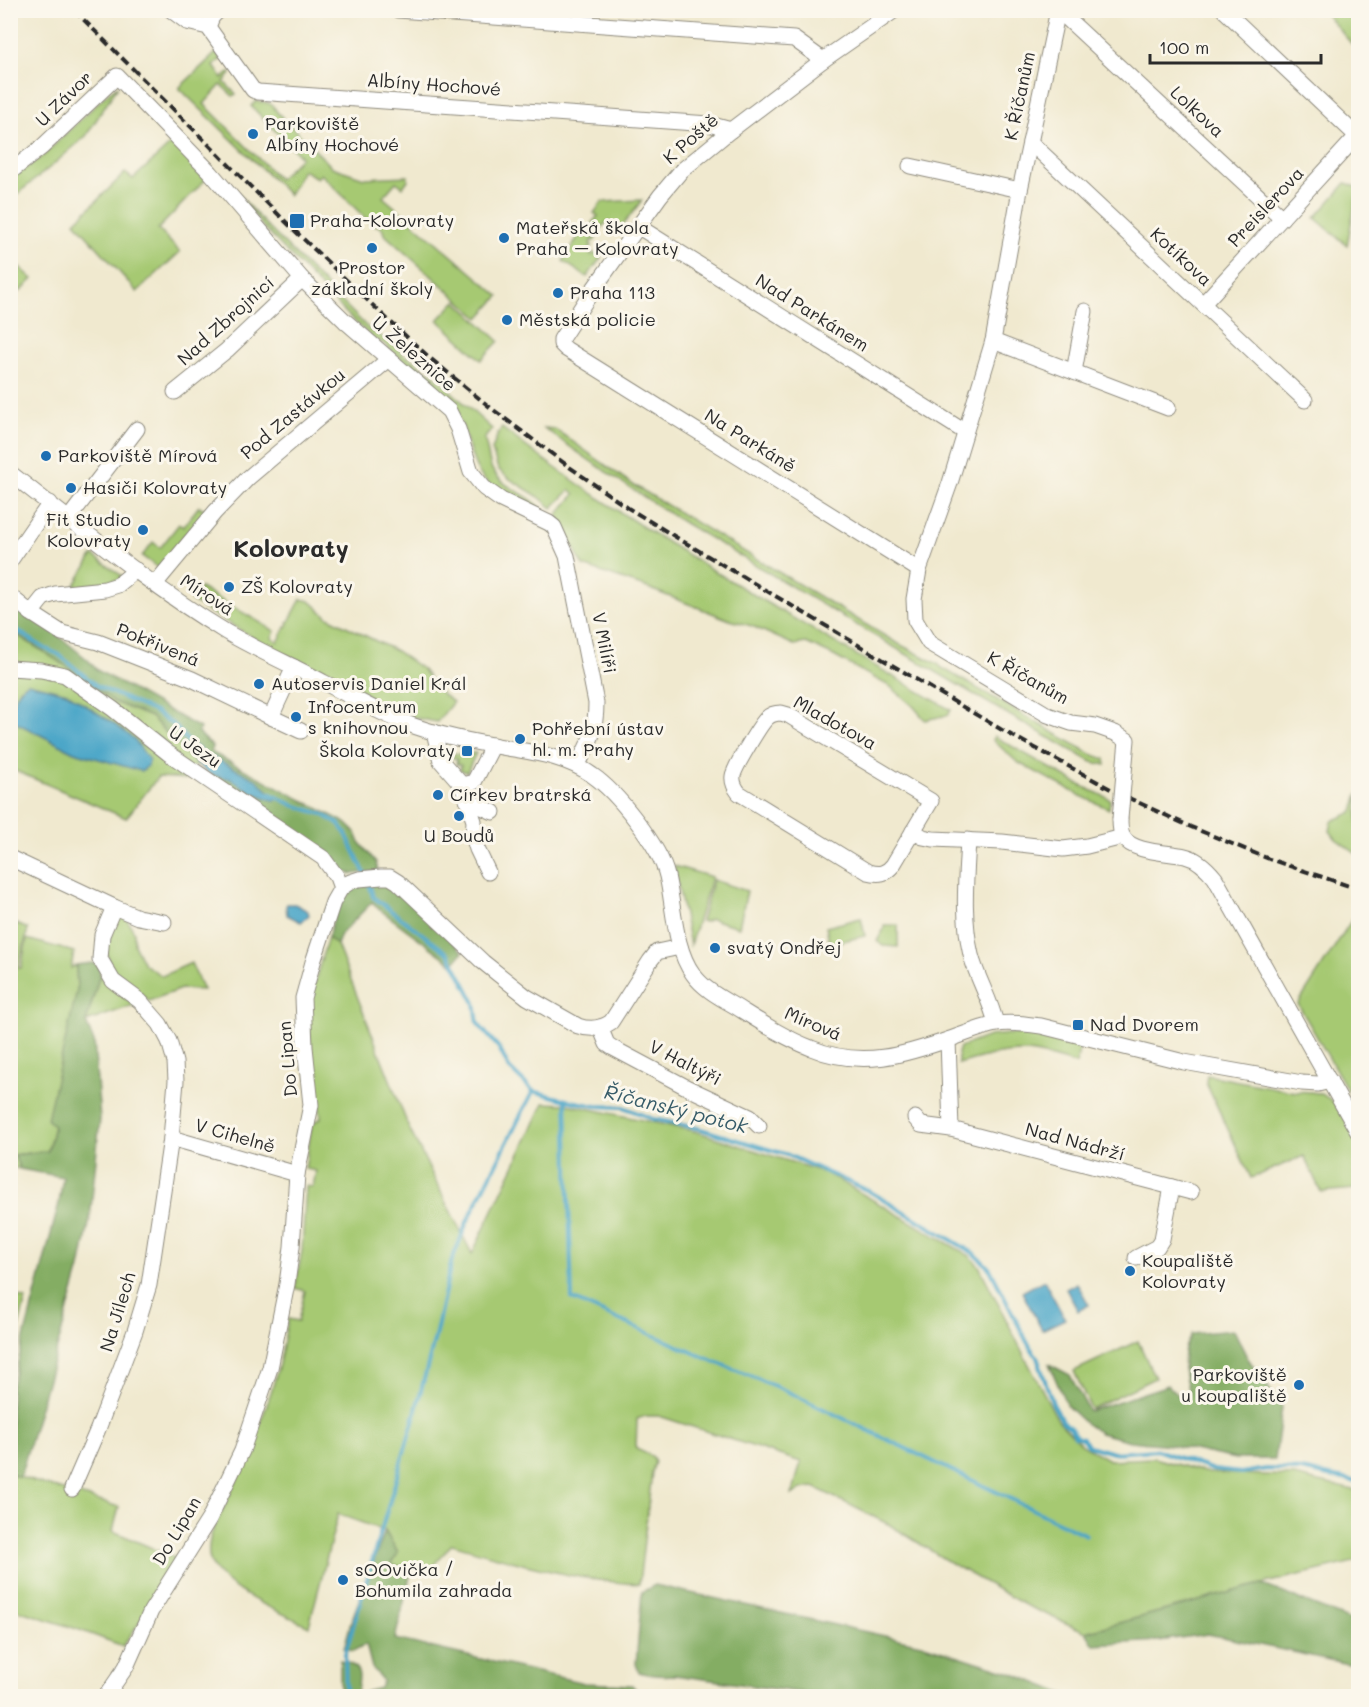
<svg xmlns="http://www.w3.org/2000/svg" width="1369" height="1707" font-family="Mali,sans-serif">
  <rect width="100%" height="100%" fill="#fbf7ec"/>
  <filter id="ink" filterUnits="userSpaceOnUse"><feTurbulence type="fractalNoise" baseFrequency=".0167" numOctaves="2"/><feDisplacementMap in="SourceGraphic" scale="12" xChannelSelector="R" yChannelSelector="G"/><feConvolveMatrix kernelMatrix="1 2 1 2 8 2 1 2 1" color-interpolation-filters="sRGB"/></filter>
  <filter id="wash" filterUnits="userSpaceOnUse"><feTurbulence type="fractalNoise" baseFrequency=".008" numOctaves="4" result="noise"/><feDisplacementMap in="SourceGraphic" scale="24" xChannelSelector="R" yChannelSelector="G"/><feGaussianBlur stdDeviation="1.35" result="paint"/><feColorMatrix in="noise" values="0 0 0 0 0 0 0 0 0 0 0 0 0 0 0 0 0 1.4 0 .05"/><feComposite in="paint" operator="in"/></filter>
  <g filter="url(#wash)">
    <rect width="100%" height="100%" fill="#f0e9cf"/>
    <g fill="#a6c972" stroke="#687a4e" stroke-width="1.5">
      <path d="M1323 11H1358V51Z"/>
      <path d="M217 52 221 59 214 66 222 78 230 72 231 74 224 82 236 94 233 96 221 85 204 104 279 179 301 157 251 106 256 101C267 102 272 102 277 112L332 167 364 178 408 176V180L403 187 396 182 383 197 499 296 479 318 384 234 382 228 369 222 321 174 317 178 303 170 289 195 179 88Z"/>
      <path d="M118 86 86 136 48 169 11 199 10 180 44 155 109 92Z"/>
      <path d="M173 142 207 178 158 229 180 252 137 292 75 222 125 173 133 179Z"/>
      <path d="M1346 183 1358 188 1347 245 1315 218Z"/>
      <path d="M237 193 268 227 372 332 388 340 405 356 415 361 425 371H429L492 429 484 439C489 449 487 461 493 471 506 491 532 494 545 513 524 503 489 492 478 471 466 448 465 421 449 401L383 343 374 340 349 316 263 227Z"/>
      <path d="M642 200 620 229 610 222H607L600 229 592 223 598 216 594 213 602 202Z"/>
      <path d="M583 229 596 238 594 241 592 240 590 243 592 245 587 252 592 255 594 253 601 258 587 277 563 261Z"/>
      <path d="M15 263 33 279 20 292 11 283V267Z"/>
      <path d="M456 301 499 341 481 360 438 320Z"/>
      <path d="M502 428C576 486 654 535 734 583 806 626 879 668 951 710L948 715 925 720 913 706 891 687 832 655 806 643 794 645 752 626 730 620 645 587 583 566 557 515 575 494 570 490 552 508 539 497 508 478 498 469 492 450 498 433Z"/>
      <path d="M544 428 555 429 632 484 895 642 938 664 942 668 1091 754 1105 759 1106 765 1092 762 1002 711 686 524C637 493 590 462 544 428Z"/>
      <path d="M199 506 206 510 158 568 142 556 153 542 160 548 179 524 183 527Z"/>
      <path d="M93 555 122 576 121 579 73 588Z"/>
      <path d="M200 588 275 631 272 638 278 642 301 599 310 601 328 617 396 651 422 669 442 694 453 702 437 722 405 716 379 703 321 672 274 650 191 601Z"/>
      <path d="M11 631 63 664 114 702 151 717 196 764 187 779 158 777 126 818 11 769V720L74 752 141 770 134 739 113 723 67 693 28 683 20 688 11 711Z"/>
      <path d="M994 736 1080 785 1110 799 1109 809 1081 796 1017 762 993 740Z"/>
      <path d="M453 753 469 756 472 753H476L467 772 460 770 461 765 456 764 457 759 452 758Z"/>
      <path d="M1358 793V855L1336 839 1330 831 1332 821 1353 812Z"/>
      <path d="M674 866 712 877 690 945Z"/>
      <path d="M713 880 747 891 739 927 711 919 704 922 701 921Z"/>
      <path d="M1358 910V1108L1298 1004Z"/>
      <path d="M118 916 127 919 134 932V944L144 964 162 976 191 963 203 990 181 989 149 1001C133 987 104 972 107 947 108 936 114 926 118 916Z"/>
      <path d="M861 918 865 936 830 944 826 927Z"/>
      <path d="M10 921 28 929 18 968H21L27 939 74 952 71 968 76 965 77 990 54 1126 48 1151 14 1155 20 1169 10 1167Z"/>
      <path d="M884 925H898V947L883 946 877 941 884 929Z"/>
      <path d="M328 937 337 945 409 1128 472 1254 544 1103 567 1104 694 1131 826 1173 970 1256 979 1266 1026 1359 1058 1420 1082 1445 1109 1460 1154 1458 1208 1473 1294 1476 1358 1491V1561L1261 1584 1086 1632 1025 1605 949 1562 890 1525 814 1487 801 1489 792 1495 801 1462 659 1416H645L637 1419 636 1449 652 1456 655 1461 652 1472 639 1584C576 1581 513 1562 452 1544L431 1568 398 1567 391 1565 398 1553 385 1531 338 1514 309 1626C282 1613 223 1590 211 1563 207 1554 209 1544 211 1535 236 1481 263 1426 278 1368 282 1352 285 1335 288 1319L298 1321 305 1291 295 1288 302 1251 306 1186 313 1187 316 1171 305 1169 312 1124 321 1118 308 1023 310 998Z"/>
      <path d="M100 974 134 1005 86 1022Z"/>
      <path d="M1009 1034 1037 1035 1080 1046 1076 1064C1060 1059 1042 1053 1025 1052 1001 1051 980 1058 958 1064V1053L960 1047 989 1036Z"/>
      <path d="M1207 1075 1296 1092C1325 1089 1335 1100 1348 1124 1351 1129 1356 1135 1358 1141 1361 1150 1358 1186 1358 1198L1355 1189 1321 1192 1304 1156 1251 1178 1206 1083Z"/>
      <path d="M11 1295 26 1299 11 1356 10 1295Z"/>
      <path d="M1138 1341 1155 1378 1091 1409 1074 1371Z"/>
      <path d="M10 1474 119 1507 113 1531 182 1561 123 1646 77 1629 11 1608Z"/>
    </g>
    <g fill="#84ad64" stroke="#586c48" stroke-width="1.5">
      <path d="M10 596 88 660 97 670 200 728 198 732 213 747 211 752 346 823 356 833 360 843 376 862 378 871 352 874 342 871 267 816 264 808 245 795 235 794 196 764 151 717 114 702 63 664 11 631Z"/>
      <path d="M381 882 393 885 463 952 453 964 384 913 372 902 341 934 337 945 328 937C334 919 338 893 358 886 365 884 374 883 381 882Z"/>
      <path d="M92 963 99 965 100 974 86 1022 94 1042 100 1119 90 1219 80 1268 20 1477 11 1474V1388L59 1203 63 1177 20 1169 14 1155 48 1151 54 1126 47 1119 77 990 76 965Z"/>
      <path d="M1234 1330 1247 1357 1282 1407 1275 1459H1235L1171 1445 1130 1441 1100 1433 1085 1423 1067 1406 1049 1364 1070 1375 1089 1411 1168 1385 1183 1400 1189 1394C1184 1371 1178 1354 1192 1334Z"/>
      <path d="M385 1531 398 1553 391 1565 412 1568 395 1639 584 1683 632 1685 639 1693V1696H364L366 1692 380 1688 383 1681 372 1668 366 1644 353 1651 344 1648 351 1622Z"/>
      <path d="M1261 1584 1358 1623V1666L1208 1634 1158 1641 1094 1645 1086 1632Z"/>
      <path d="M655 1585 921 1644 1009 1672 1069 1696H849L812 1694 675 1675C662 1676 652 1676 639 1672L636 1664 642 1592Z"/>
      <path d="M340 1660C364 1666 360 1676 356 1696H340Z"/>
    </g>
    <g fill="#48a5c7" stroke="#3a6879" stroke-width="1.5">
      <path d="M28 683 67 693 113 723 134 739 149 760C148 766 146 769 141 771L74 752 11 720C10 706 16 690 28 683Z"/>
      <path d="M195 745 205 753 257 780 277 799 275 801 251 792 231 779 209 774 193 759 189 751Z"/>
      <path d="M287 904H295L308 911 309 915 301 922 287 915 286 906Z"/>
      <path d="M1044 1280 1065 1319 1042 1330 1022 1292Z"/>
      <path d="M1077 1283 1089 1305 1078 1311 1066 1289Z"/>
    </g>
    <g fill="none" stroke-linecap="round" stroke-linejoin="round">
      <g stroke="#48a5c7" stroke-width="4">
        <path d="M10 626 44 648 58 654 97 686 155 712 175 726 195 751"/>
        <path d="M271 794 293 805 322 814 339 824 346 834 366 876"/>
        <path d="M369 883 373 897 449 954 475 1003 478 1024 499 1048 509 1068 533 1091 566 1100 596 1106 623 1107 653 1119 697 1128 788 1155 869 1191 975 1254 990 1269 1027 1342 1037 1357 1053 1404 1063 1422 1071 1428 1075 1436 1082 1438 1089 1446 1113 1453 1157 1450 1213 1470 1241 1473 1267 1469 1301 1470 1358 1482"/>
        <path d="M566 1100 572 1299 694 1353 782 1389 1086 1535"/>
        <path d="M346 1696 345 1654 412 1425 435 1337 451 1263 467 1222 533 1091"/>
      </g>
    </g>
  </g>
  <g filter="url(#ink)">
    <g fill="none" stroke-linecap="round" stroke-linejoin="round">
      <g stroke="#8e8a7d" stroke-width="17">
        <g id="minor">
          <path d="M171 10 187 22 208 27 253 90 258 92 709 124 731 130"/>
          <path d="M398 10 794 39 823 60"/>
          <path d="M895 10 823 60 731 130 681 171 660 196 590 294 561 339V344L566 349 919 570"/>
          <path d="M1058 10 1020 190 993 341 950 483 919 570 914 599 915 620 929 643 1048 715 1071 723 1095 726 1115 733 1127 740 1124 773"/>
          <path d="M1058 10 1282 218"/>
          <path d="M1224 10 1358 137"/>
          <path d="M208 27 212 17 219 10"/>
          <path d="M1030 142 1305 400"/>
          <path d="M910 166 1020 190"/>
          <path d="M10 172 42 147 117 76 211 173 302 279 345 321 449 411 458 429 471 472 484 488 501 500 549 523 554 527 567 556 596 703C596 731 590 742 577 766"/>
          <path d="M639 227 965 432"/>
          <path d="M1203 304 1357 136"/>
          <path d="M993 341 1168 408"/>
          <path d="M1074 372 1085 311"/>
          <path d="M175 392 227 350 302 279"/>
          <path d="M10 473C81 528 150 586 226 632 257 650 291 665 323 682 349 695 375 711 403 722 436 735 473 742 508 748 537 753 567 757 592 775 617 792 660 846 667 876 674 906 674 948 693 974 704 990 723 999 738 1008 762 1023 785 1038 811 1048 861 1069 905 1055 953 1038 967 1033 982 1027 996 1024 1011 1022 1026 1024 1041 1026L1184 1062 1302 1083 1318 1084 1330 1081"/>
          <path d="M69 518 137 429"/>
          <path d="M10 561 50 503"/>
          <path d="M155 584 215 512 248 478 389 359"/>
          <path d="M10 596 31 613 62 633 98 642 192 679 271 717"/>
          <path d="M31 613 43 598 55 594 105 589 118 585 136 570"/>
          <path d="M294 667 271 717 301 731"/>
          <path d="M10 668 41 670 65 675 113 709 168 753 323 858 337 877 341 888"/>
          <path d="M781 713 788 715 931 801 893 865C886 874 879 875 868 872L739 793C735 788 732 783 733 776 734 768 761 723 767 718 771 714 776 713 781 713Z"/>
          <path d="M434 732 441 761 462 785 474 821 473 836 477 849 488 872"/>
          <path d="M462 785 474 782 493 745"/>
          <path d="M468 801 493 812"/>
          <path d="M1120 819C1120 824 1120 832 1123 837 1133 853 1168 852 1185 856 1198 859 1207 868 1215 878L1358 1132"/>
          <path d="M913 831 923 837 933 839 1002 842 1063 849 1087 846 1123 837"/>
          <path d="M968 840C966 879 962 917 971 955 977 979 991 1000 996 1024"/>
          <path d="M10 858 114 907 102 935 100 959 113 981 140 1001 160 1024 169 1041 175 1062 176 1081 171 1138 297 1174"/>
          <path d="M114 907 138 917 164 922"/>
          <path d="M600 1027 607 1044 613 1048 688 1088 750 1117 759 1126"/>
          <path d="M948 1040 951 1129"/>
          <path d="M915 1118 921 1125 951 1129 1191 1192"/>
          <path d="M1136 1258 1157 1247 1162 1239 1172 1187"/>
          <path d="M72 1489 98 1429 135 1331 149 1285 171 1138"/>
          <path d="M106 1696 126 1667 151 1611 209 1519 242 1451 270 1368 287 1284 292 1247 297 1174 311 1105 305 1047 303 998 313 962 333 902 341 888 350 882 359 879 381 877H390L398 882 483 962 527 997 578 1026C590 1030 601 1029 611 1022L650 961 657 952 680 947"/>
        </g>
      </g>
      <use href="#minor" stroke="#fff" stroke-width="15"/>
      <path stroke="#2b2b2b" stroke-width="4" stroke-dasharray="9 4.5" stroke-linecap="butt" d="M74 10 293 229 384 316 431 359 491 408 568 466 628 508 679 539 1002 730 1116 792 1191 827 1269 859 1358 889"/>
      <g stroke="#8e8a7d" stroke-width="17" stroke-linecap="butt">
        <path id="minor-bridge" d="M1120 819 1124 773"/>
      </g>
      <use href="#minor-bridge" stroke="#fff" stroke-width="15"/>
    </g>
  </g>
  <g fill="#1f6fb2" stroke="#fbf7ec" stroke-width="2">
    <circle cx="253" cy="134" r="6"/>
    <rect x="289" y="213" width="16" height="16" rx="3"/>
    <circle cx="504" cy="238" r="6"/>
    <circle cx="372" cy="248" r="6"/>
    <circle cx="558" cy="293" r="6"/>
    <circle cx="507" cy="320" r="6"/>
    <circle cx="46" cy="456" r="6"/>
    <circle cx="71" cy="488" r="6"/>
    <circle cx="143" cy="530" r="6"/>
    <circle cx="229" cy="587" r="6"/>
    <circle cx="259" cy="684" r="6"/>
    <circle cx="296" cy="717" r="6"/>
    <circle cx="520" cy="739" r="6"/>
    <rect x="461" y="745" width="12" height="12" rx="3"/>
    <circle cx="438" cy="795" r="6"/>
    <circle cx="459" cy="816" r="6"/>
    <circle cx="715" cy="948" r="6"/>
    <rect x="1072" y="1019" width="12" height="12" rx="3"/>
    <circle cx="1130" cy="1271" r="6"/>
    <circle cx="1299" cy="1385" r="6"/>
    <circle cx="343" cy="1580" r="6"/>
  </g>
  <g text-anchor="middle" stroke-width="6" stroke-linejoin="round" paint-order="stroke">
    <g font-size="18" fill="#2b2b2b" stroke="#fbf7ec">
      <text transform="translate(434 85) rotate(4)" y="6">Albíny Hochové</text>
      <text transform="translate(1020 96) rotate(-78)" y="6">K Říčanům</text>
      <text transform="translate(64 99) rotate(-44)" y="6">U Závor</text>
      <text transform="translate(1197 112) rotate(43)" y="6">Lolkova</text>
      <text transform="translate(691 139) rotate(-41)" y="6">K Poště</text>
      <text transform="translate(1266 207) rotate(-47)" y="6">Preislerova</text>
      <text transform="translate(1181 257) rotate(43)" y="6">Kotíkova</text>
      <text transform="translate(812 313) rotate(32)" y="6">Nad Parkánem</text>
      <text transform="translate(226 321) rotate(-42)" y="6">Nad Zbrojnicí</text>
      <text transform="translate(414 354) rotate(41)" y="6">U Železnice</text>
      <text transform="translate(293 414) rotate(-40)" y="6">Pod Zastávkou</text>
      <text transform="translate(750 441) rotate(32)" y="6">Na Parkáně</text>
      <text transform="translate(207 595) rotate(33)" y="6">Mírová</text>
      <text transform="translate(604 643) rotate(79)" y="6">V Milíři</text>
      <text transform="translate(158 645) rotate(22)" y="6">Pokřivená</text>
      <text transform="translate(1028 678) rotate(29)" y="6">K Říčanům</text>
      <text transform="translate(835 723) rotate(29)" y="6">Mladotova</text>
      <text transform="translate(195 747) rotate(35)" y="6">U Jezu</text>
      <text transform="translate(813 1024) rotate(23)" y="6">Mírová</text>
      <text transform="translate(288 1059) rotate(-95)" y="6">Do Lipan</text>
      <text transform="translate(685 1063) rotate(27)" y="6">V Haltýři</text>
      <text transform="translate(235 1136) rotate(16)" y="6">V Cihelně</text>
      <text transform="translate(1075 1142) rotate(15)" y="6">Nad Nádrží</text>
      <text transform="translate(118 1312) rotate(-73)" y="6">Na Jílech</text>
      <text transform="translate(177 1531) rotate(-59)" y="6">Do Lipan</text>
    </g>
    <g font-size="18" fill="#2b2b2b" stroke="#fbf7ec" text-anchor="start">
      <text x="265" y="130">Parkoviště<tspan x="265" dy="21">Albíny Hochové</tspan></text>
      <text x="310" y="227">Praha-Kolovraty</text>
      <text x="516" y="234">Mateřská škola<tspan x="516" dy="21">Praha – Kolovraty</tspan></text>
      <text x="372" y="274" text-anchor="middle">Prostor<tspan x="372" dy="21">základní školy</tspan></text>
      <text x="570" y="299">Praha 113</text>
      <text x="519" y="326">Městská policie</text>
      <text x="58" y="462">Parkoviště Mírová</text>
      <text x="83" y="494">Hasiči Kolovraty</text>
      <text x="131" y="526" text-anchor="end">Fit Studio<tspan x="131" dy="21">Kolovraty</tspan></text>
      <text x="241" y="593">ZŠ Kolovraty</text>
      <text x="271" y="690">Autoservis Daniel Král</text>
      <text x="308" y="713">Infocentrum<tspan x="308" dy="21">s knihovnou</tspan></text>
      <text x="532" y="735">Pohřební ústav<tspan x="532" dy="21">hl. m. Prahy</tspan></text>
      <text x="455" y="757" text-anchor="end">Škola Kolovraty</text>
      <text x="450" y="801">Církev bratrská</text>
      <text x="459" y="842" text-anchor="middle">U Boudů</text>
      <text x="727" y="954">svatý Ondřej</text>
      <text x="1090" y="1031">Nad Dvorem</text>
      <text x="1142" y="1267">Koupaliště<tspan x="1142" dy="21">Kolovraty</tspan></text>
      <text x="1287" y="1381" text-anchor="end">Parkoviště<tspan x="1287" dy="21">u koupaliště</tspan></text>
      <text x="355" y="1576">sOOvička /<tspan x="355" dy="21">Bohumila zahrada</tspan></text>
    </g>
    <g font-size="20" font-style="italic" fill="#375c69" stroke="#fbf7ec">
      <text transform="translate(676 1109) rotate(14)" y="7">Říčanský potok</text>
    </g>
    <g font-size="24" font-weight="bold" fill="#2b2b2b" stroke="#fbf7ec">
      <text x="291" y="557">Kolovraty</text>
    </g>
  </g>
  <rect width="1369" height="1707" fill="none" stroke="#fbf7ec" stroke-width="36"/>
  <path d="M1150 54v9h171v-9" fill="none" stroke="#2b2b2b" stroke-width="3"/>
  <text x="1159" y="54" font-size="18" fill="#2b2b2b" stroke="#fbf7ec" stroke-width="4.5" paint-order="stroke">100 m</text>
</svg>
